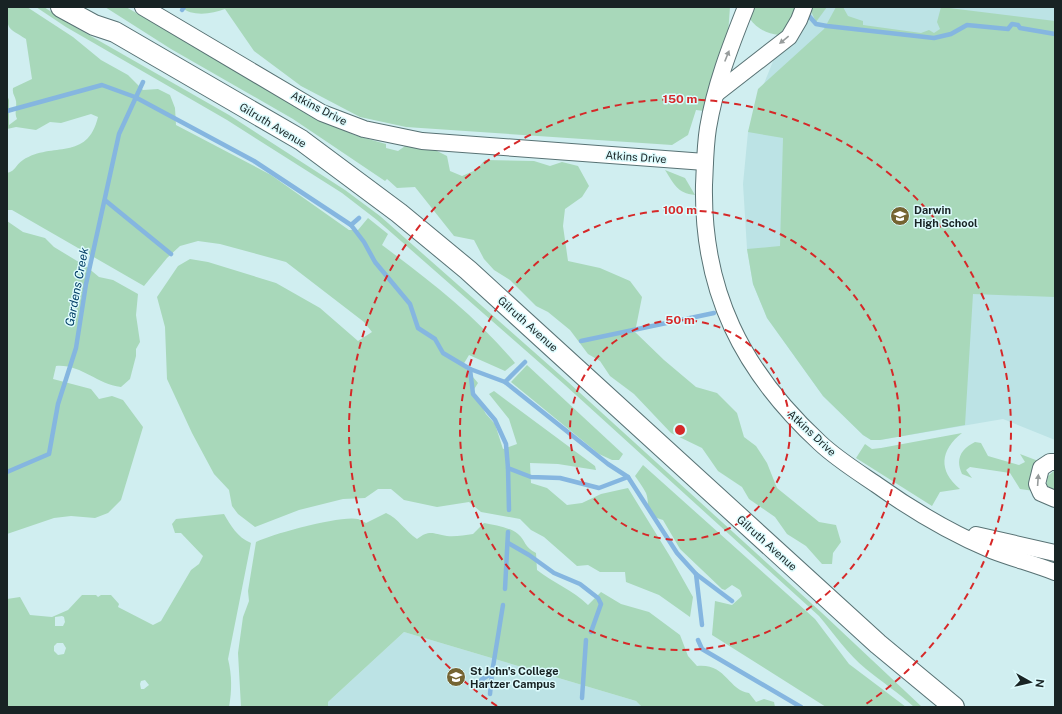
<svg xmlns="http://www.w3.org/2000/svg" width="1062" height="714" font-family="'Public Sans',sans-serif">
  <rect width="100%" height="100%" fill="#d0eef0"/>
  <g fill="#bce3e5">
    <path d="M795 7H1055V440L1003 419 880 440H871L863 435 823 396 767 318 753 284 747 249 743 184 748 132 763 86Z"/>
    <path d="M404 632 636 701 642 707H328V702Z"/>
  </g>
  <g fill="#a8d8ba" fill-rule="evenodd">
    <path d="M7 7H27L73 37 101 60 128 75 143 90 158 89 170 95 175 108 176 125 271 175 349 230H358L368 218 388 234 382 245C430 281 476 316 515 363L505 371 469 355 463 365 478 383 473 391 486 414 495 424 503 449 517 444 509 419 489 394 494 391 595 466 596 470 558 464 530 463 531 483 547 488 567 505 582 503 601 494 628 488 671 558 693 597 690 617 659 595 626 582 625 572H600L588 565 577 566 544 537 531 530 520 519 481 512 469 502 437 507 404 500 391 489H378L365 498 343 499 299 510 255 527 238 514 232 506 229 490 214 474 192 433 167 379 165 327 157 297 178 266 190 259 208 262 276 283 320 308 358 341 372 332 364 322 286 262 220 244 198 241 180 246 167 258 144 286 12 210H7V173C16 171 16 164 23 160 53 141 87 162 98 117L91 114 61 123 50 122 36 130 16 127 7 129V95L9 100V125L17 119C14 113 17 108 16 101 15 96 12 94 13 88L32 79 26 39C7 27 7 30 7 7Z"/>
    <path d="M36 7H44L68 23 229 115 345 190 380 216 568 382 822 613 922 707H914C899 693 882 682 866 669 848 654 834 634 819 616L565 385 377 220 342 193 227 120 66 27Z"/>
    <path d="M105 7H126L318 118 354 135 386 144V148L398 151 408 144 433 149 447 156 450 171 462 176 476 170 485 160 534 161 550 166 562 162 578 166 589 186 582 197 565 209 563 226 568 261 600 268 630 281 642 297 635 332 664 360 696 387 717 393 737 413 744 437 756 446 767 463 777 488 819 522 836 525 841 542 833 553 832 564H822L806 546 787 534 775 517 749 499 742 487 718 471 702 448 671 433 634 394 610 376 600 361 588 354 570 330 548 312 536 306 510 280 494 270 484 259 474 240 454 236 415 187 397 188 387 179 385 181 293 119 171 49Z"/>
    <path d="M181 7H730L728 35 704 111 696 110 688 135 672 145 406 127 360 117 301 86 254 51 225 9C212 14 192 17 181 7Z"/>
    <path d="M754 7H798L787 28 779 35C767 34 756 28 750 19Z"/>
    <path d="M813 7H827L816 22 810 9Z"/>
    <path d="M836 7H843L848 16 863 21V25L921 33 929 30 934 33 940 29 937 22 941 7 1055 21V297L973 294 965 425 880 440H871L863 435 823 396 767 318 753 284 747 249 780 246 783 138 748 132 758 89 824 29Z"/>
    <path d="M665 170 685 178 695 195C677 193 674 184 665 170Z"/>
    <path d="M7 221 23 232 45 238 54 247 87 267 99 277 113 280 138 294 136 315 140 342 136 349V356L130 379 121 387C96 384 81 364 56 366L53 379 91 389 99 399 112 396 123 400 143 427 121 500 108 513 95 518 71 516 54 518 7 534Z"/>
    <path d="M527 365 623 454 619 460H612L599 454 511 382Z"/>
    <path d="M962 433C940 450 938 471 960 489L940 492 932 506 856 458 865 444 872 449 881 448Z"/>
    <path d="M975 442 981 443 988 456 1019 465 1025 462 1020 454 1041 462 1034 491 1020 489 1010 473 970 467 966 470 972 478 962 474C955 459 961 449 975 442Z"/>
    <path d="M643 465 815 619 849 664 906 707H826L712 635 715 601 732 605 742 596 740 590 732 585 725 590 722 589 680 549 663 520C642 514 651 506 646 493 643 487 639 482 635 476Z"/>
    <path d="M1055 470V493L1049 492 1046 486 1048 476Z"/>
    <path d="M386 513C398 518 405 531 417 539 430 529 433 534 447 536 455 537 465 535 473 534L484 523C495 525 509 527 518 534 526 541 524 547 536 553L537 570C553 583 573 590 588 605L601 592 621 604 649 612 680 635 688 656 697 666C726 663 728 690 749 693L756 702 764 699 774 702 775 707H642L636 701 404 632 328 702V707H241L238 653 243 617 249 601 248 591 256 542C272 534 341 515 358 519 361 520 364 522 366 523Z"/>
    <path d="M224 514C231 526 237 537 251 543L228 659C232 675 232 691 229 707H7V599L20 597 30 615 52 617 68 610 82 595H96L98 597 101 595H111L119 604 118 607 153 625 161 621 191 570 199 564 203 556 181 533H175L172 524 176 519ZM62 616 64 617 65 622 63 626H55V617ZM57 643H63L66 648 64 654 58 655 54 651V646ZM145 680 149 685 144 689H141L140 684 141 681Z"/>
  </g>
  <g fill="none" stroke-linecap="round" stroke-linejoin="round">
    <g stroke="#85b6e0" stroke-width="4.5">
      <path d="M182 10 184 7"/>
      <path d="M809 16 816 24 827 26 934 38 951 34 967 25 1008 29 1012 24 1018 25 1020 28 1055 34"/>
      <path d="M7 111 102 85 135 97 254 161 351 225 359 218"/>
      <path d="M106 201 171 254"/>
      <path d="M351 225 364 242 375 262 410 304 418 328 435 339 443 353 470 369 505 382 608 464 628 477 677 553 696 574 732 601"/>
      <path d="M581 341 714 313"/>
      <path d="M470 369 473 394 495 420 506 444 508 468 531 477 560 478 599 488 628 477"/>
      <path d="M505 382 525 362"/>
      <path d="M508 468 509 510"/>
      <path d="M7 472 49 454 58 404 76 348 86 284 119 134 143 82"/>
      <path d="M508 543 529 555 554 573 580 584 598 598 601 604 591 632"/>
      <path d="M696 574 702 625"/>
      <path d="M505 589 508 532"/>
      <path d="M698 640 702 649 801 707"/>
      <path d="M481 680 492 673"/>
      <path d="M490 694 492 673 503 605"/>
      <path d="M582 698 586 640"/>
    </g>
    <g stroke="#587274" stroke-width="18">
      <g id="minor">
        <path d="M143 7 322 113 364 129 422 141 705 162"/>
        <path d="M746 7C730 47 715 86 708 128 705 147 705 166 704 185 702 291 742 371 820 443 837 459 858 472 877 485 912 510 951 533 991 550 1012 558 1034 564 1055 572"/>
        <path d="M717 93 789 37 799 20 804 7"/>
        <path d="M1055 462H1050L1041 468 1037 484 1041 493 1055 499"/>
        <path d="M976 535 1055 553"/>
      </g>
    </g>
    <g stroke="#587274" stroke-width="22">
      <path id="tertiary" d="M61 7 94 25 115 32 301 140 399 213 468 270 878 644 954 707"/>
    </g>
    <use href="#minor" stroke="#fff" stroke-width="16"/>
    <use href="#tertiary" stroke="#fff" stroke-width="20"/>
  </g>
  <defs><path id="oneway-solid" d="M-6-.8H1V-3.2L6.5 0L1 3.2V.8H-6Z"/></defs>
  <g fill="#979c9c">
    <use href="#oneway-solid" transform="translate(784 40) rotate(141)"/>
    <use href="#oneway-solid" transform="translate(727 56) rotate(-68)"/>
    <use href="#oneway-solid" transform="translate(1038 480) rotate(-86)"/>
  </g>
  <g fill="none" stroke="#d62828" stroke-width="2" stroke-dasharray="7 5">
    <circle cx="680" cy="430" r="110"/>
    <circle cx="680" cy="430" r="220"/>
    <path d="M497 706A331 331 0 1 1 863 706"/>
  </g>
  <defs>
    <g id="university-disc" transform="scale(1)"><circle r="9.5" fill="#756432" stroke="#ddfbfd"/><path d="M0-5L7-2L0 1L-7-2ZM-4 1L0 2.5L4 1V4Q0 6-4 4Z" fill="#fff"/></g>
  </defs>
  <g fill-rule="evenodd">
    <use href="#university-disc" x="900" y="216"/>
    <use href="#university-disc" x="456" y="677"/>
  </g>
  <g text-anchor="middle" stroke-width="3" stroke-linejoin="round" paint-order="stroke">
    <g font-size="11" fill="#182324" stroke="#ddfbfd">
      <text transform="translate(319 108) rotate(27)" y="4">Atkins Drive</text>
      <text transform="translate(273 125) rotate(31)" y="4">Gilruth Avenue</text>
      <text transform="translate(636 157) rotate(4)" y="4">Atkins Drive</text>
      <text transform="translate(528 324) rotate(42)" y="4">Gilruth Avenue</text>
      <text transform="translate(812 433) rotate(43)" y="4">Atkins Drive</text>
      <text transform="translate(767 543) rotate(42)" y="4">Gilruth Avenue</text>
    </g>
    <g font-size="11" font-weight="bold" fill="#182324" stroke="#ddfbfd" text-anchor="start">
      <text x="914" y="214">Darwin<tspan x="914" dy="13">High School</tspan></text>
      <text x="470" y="675">St John's College<tspan x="470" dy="13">Hartzer Campus</tspan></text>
    </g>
    <g font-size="12" font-style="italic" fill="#003d65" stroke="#ddfbfd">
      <text transform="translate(77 287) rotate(-79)" y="4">Gardens Creek</text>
    </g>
  </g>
  <circle cx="680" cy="430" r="6" fill="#d62828" stroke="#ddfbfd" stroke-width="2"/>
  <g font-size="12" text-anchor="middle" font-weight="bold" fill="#d62828" stroke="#ddfbfd" stroke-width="3" stroke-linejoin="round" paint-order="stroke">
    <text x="680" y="103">150 m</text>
    <text x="680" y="214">100 m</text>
    <text x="680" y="324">50 m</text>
  </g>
  <rect width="1062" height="714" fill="none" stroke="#182324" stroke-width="16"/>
  <g transform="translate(1030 682) rotate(98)" stroke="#ddfbfd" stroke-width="3" paint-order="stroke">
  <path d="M0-3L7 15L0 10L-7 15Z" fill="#182324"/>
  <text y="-6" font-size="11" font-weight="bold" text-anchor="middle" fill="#182324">N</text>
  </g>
</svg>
